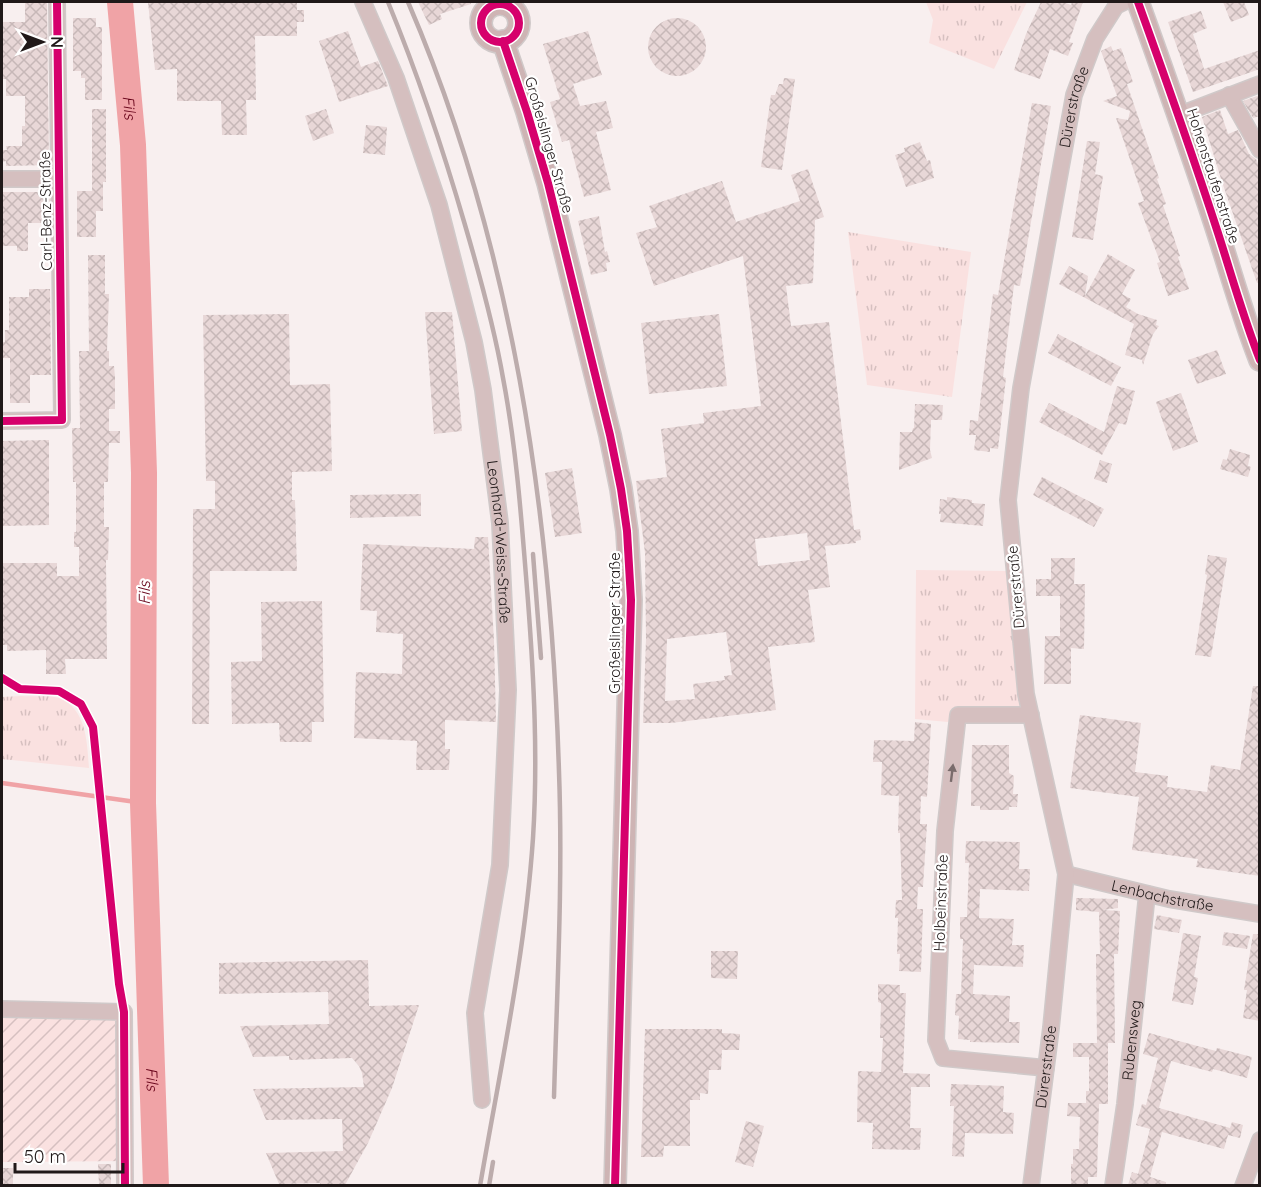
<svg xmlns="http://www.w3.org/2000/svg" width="1261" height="1187" font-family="Quicksand,sans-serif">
  <defs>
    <pattern id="grass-tufts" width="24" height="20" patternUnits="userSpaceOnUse" patternTransform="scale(1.5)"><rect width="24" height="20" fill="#fae1e0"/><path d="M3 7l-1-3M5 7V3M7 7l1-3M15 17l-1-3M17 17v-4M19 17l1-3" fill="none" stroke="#d6c0c0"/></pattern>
    <pattern id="garden-furrows" width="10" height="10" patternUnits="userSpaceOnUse" patternTransform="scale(1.5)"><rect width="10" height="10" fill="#fae1e0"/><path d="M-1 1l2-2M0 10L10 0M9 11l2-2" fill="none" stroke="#d6c0c0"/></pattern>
    <pattern id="building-cross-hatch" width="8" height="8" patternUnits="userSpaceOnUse" patternTransform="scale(1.5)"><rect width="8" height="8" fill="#e8d7d7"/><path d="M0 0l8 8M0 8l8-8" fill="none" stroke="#c7b8b8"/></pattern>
  </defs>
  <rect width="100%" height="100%" fill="#f8efef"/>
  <g fill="url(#grass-tufts)">
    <path d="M926 2H1027L994 69 929 43 933 20Z"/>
    <path d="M848 232 971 252 952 397 867 385Z"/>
    <path d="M916 570 1008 571 1019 695 1023 710 955 708 948 722 915 719Z"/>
    <path d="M21 696C32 697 48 695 59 698 87 709 87 743 89 768L2 759V697Z"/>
  </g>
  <path fill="url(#garden-furrows)" d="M2 1012 129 1015 133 1161 2 1162Z"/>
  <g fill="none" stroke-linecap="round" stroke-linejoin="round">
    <path stroke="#f0a3a6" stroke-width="4.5" d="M2 783 143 803"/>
    <path stroke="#f0a3a6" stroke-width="26" id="s1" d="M120 2 133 145 144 473 143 803 156 1186"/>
  </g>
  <g fill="url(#building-cross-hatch)" fill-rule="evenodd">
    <path d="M25 2H47L49 165 6 166V161L2 162V150H7L6 146H22V126H25V96H6V79H2V22H25Z"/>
    <path d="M148 2H297V10H304V22H297V36H255L256 100H246L247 135H222L221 101H177V69L155 70Z"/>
    <path d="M418 2H471V4L440 14 442 19 429 25Z"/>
    <path d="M1041 2H1063L1071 5 1072 2H1083L1069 42 1073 43 1068 56 1050 49 1040 79 1014 70 1026 34Z"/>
    <path d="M1223 2H1244L1249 15 1231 22Z"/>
    <path d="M1201 11 1207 28 1193 34 1204 69 1260 50V69L1193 92 1168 22Z"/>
    <path d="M73 18H96V27H102V100H85V78H81V71H73Z"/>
    <circle cx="677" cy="47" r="29"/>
    <path d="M348 31 361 67 378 61 388 86 339 102 319 41Z"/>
    <path d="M588 31 602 75 573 84 580 106 606 101 613 128 596 132 611 190 584 197 569 140 562 142 550 102 560 99 543 44Z"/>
    <path d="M1111 46 1113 51 1121 48 1133 82 1127 84 1159 178 1157 179 1166 204 1163 205 1180 256 1178 257 1189 289 1168 296 1157 263 1160 262 1138 203 1144 201 1116 118 1128 120 1130 111 1103 101 1117 96 1101 51Z"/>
    <path d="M784 78 795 79 782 170 761 167 771 95H775L779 84H783Z"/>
    <path d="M1260 95V116L1253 118 1243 101Z"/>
    <path d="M1032 103 1051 106 1020 286 1014 285 1003 377 1006 378 998 449 990 448V452L974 450 976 435H969L970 420 978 421 993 294 998 295Z"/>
    <path d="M92 109H106V182H103V211H96V237H77V191H92Z"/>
    <path d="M326 109 334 133 313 141 305 116Z"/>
    <path d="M1220 110 1228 134 1238 130 1249 154 1256 159 1260 168V282L1257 283 1222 182 1202 117Z"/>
    <path d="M366 125 387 127 385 155 363 153Z"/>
    <path d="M1087 141 1100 142 1095 174 1103 176 1093 240 1072 237Z"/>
    <path d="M920 142 927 161 930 160 934 178 906 187 895 155 905 152 904 148Z"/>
    <path d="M808 169 824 217 815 220 813 283 786 286 791 326 829 322 854 530 860 529 861 540 856 541V543L825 546 830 587 808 590 815 642 768 647 776 710 671 723H643L646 639 645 553 636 481 667 477 661 429 704 423 703 413 761 406 743 256 654 286 636 233 657 227 649 206 722 181 736 222 800 201 791 175ZM807 533 810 560 758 566 755 539ZM726 632 732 675 724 676 725 680 693 684 695 699 665 701 667 639Z"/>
    <path d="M2 192H50V223H28V251H17V246H2Z"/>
    <path d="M599 216 605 252 607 251 610 262 606 263 607 271 591 275 578 221Z"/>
    <path d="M1108 254 1135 270 1122 294 1131 299 1126 307 1138 314 1157 320 1156 325 1159 326 1153 334 1143 365 1142 360 1125 355 1134 324 1059 284 1069 266 1088 276 1085 296Z"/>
    <path d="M88 255H105V294H109L107 351H109V366H114L115 377V409H109V431H120V443H109L108 482H104V527H109L108 560H106L107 659H65L66 674H46V650L7 651V645H2V563H57V576H79V547H74V532H76V482H73L72 428H80L79 351H89Z"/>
    <path d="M29 289H50L51 375H30V403H10V358H2V342H5V330H9V297H29Z"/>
    <path d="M425 312H452L462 431 434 434Z"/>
    <path d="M289 314 290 385 330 384 332 471 292 472V500H295L297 571H210L209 724H192L193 509H215V481H206L203 315Z"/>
    <path d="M719 314 727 386 649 394 641 323Z"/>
    <path d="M1058 334 1121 367 1111 386 1048 353Z"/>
    <path d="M1217 350 1226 374 1197 384 1188 360Z"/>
    <path d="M1117 386 1135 391 1126 425 1119 423 1102 455 1039 422 1049 403 1104 432Z"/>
    <path d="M1181 393 1198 442 1173 451 1156 402Z"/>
    <path d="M915 404 943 405 942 420H931L930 450 932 458 899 470 900 432H912L913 428H914Z"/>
    <path d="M49 440V525L2 526V441Z"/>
    <path d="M1230 449 1250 455 1248 466 1251 467 1248 477 1220 469 1223 459 1227 460Z"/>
    <path d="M1100 460 1112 464 1107 483 1094 479Z"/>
    <path d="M572 468 582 533 555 537 545 473Z"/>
    <path d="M1042 477 1104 509 1094 527 1033 495Z"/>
    <path d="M421 494V516L350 518V495Z"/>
    <path d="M947 497 972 500V503L985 504 983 526 940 522 941 514H939L940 499 947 500Z"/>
    <path d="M475 537H488L494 641 496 722 445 720V749H450L449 770H416L417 741 354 738 356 672 402 674 403 634 376 632 377 611 360 610 363 544 474 549Z"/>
    <path d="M1208 555 1227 558 1211 657 1195 655 1207 575 1205 574Z"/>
    <path d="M1051 558H1075L1074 584H1085L1084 649 1071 648V684H1044L1045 636H1060V596H1036V579H1051Z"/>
    <path d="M322 601 324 722H312V742H280L279 723 232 724 231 662 262 661 261 602Z"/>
    <path d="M1253 686H1260V876L1196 867 1198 859 1132 850 1139 797 1070 788 1080 715 1141 723 1135 772 1168 776 1167 787 1207 792 1211 765 1240 770Z"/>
    <path d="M915 722 931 724 927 797 921 796 920 824H927L923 887H918L917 909H923L921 972 899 971 900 954H897L898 918H895L896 900H902L900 833H898L899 796 881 795 882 762H873L874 740 914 741Z"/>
    <path d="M972 745H1009V773L1014 776 1013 794H1018L1017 807H1009V810H980V806H971Z"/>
    <path d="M966 841 1020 842 1019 869H1030L1029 891 980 889 979 918 1014 919 1012 945H1024L1023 967 974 965 973 994 1010 996 1009 1022H1020L1019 1043 970 1042V1040L958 1039 959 1016 955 1015 956 994H961L963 939H960V917H967L969 863H965Z"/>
    <path d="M1076 898 1118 899V908L1103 910 1120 911 1118 954H1114L1115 1043H1108V1104H1099L1097 1177H1088V1185H1071V1164H1073V1149H1079L1080 1117 1067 1116 1068 1103H1086V1091H1089V1057H1073V1043H1097L1096 954H1100L1099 912 1076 910Z"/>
    <path d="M1157 915 1182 920 1179 933 1154 929Z"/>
    <path d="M1224 932 1250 936 1247 949 1222 945Z"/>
    <path d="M1183 933 1201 936 1194 977 1198 978 1193 1005 1172 1001Z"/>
    <path d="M1253 934H1260V1021L1243 1018 1247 990H1244Z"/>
    <path d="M711 951H738L737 979 711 978Z"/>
    <path d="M368 960 369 1006 419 1005 392 1088 368 1143 345 1185H320V1183L279 1184 266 1153 343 1151 342 1119 266 1120 253 1089 364 1087 362 1073 359 1066 352 1058 289 1060V1056L253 1057 240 1026 329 1024 328 992 219 994V963Z"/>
    <path d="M878 984 900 985V993H906L903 1073 930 1074V1087H911L910 1128H921L920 1150 872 1149 873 1123 857 1122 858 1071 881 1072 883 1038H880L881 1003 878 1002Z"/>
    <path d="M645 1029H722V1033L740 1034 739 1050H722L721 1070H709L708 1094 700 1093V1100H690V1146H664L663 1157H641Z"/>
    <path d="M1149 1033 1216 1051 1217 1048 1252 1057 1247 1078 1213 1069 1212 1072 1171 1061 1159 1108 1230 1128 1232 1122 1243 1125 1240 1138 1228 1135 1224 1149 1162 1132 1150 1177 1166 1182V1185H1128L1132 1172 1138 1174 1150 1129 1136 1125 1142 1104 1146 1105 1158 1058 1143 1054Z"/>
    <path d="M951 1084 1004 1086 1003 1112 1014 1113 1013 1134 965 1133 964 1157 952 1156 954 1106H950Z"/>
    <path d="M746 1121 764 1126 753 1167 735 1162Z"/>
    <path d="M98 1164H111V1185H99Z"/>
    <rect x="2" y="1168" width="11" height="17"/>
  </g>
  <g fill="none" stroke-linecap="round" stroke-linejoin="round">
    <g stroke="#d0c9c9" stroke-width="18">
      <g id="minor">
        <path id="s2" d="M363 2 396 78 439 205 474 342 483 390 500 523 508 690 500 865 475 1013 482 1100"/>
        <path d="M1229 95 1260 150"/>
        <path d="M1179 115 1260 84"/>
        <path d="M2 179H59"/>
        <path d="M2 421 62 420 57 2"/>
        <path d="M1031 715H958L945 831 936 1040 943 1058 1046 1068"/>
        <path id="s3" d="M1066 874 1169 899 1260 914"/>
        <path d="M2 1009 124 1012 125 1186"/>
        <path id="s4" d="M1031 1186 1051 1028 1066 874 1026 694 1008 500 1021 388 1074 95 1095 39 1116 6 1124 2"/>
        <path id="s5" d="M1113 1186 1125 1104 1147 894"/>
        <path d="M1243 1186 1260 1140"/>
      </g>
    </g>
    <g stroke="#d0c9c9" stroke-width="24">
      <g id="secondary">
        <path d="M1138 2C1165 77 1192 153 1217 230 1231 273 1243 317 1260 360"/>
        <circle cx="500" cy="23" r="19"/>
        <path d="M503 41 527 112 548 183 610 435 621 489 627 531 631 600 615 1186"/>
      </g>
    </g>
    <use href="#minor" stroke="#d5bfbf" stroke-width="15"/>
    <use href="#secondary" stroke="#ceb4b4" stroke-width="21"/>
    <g stroke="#bcacac" stroke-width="4.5">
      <path d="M388 2C418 75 443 149 465 225 480 276 494 326 503 378 517 451 522 527 528 601 534 680 538 759 533 838 525 955 500 1070 480 1186"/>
      <path d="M408 2C512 243 551 510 559 772 563 880 557 989 554 1097"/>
      <path d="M533 554 541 658"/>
      <path d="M489 1186 493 1162"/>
    </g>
    <g stroke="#fff" stroke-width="11">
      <g id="cycleway">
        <path d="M1138 2C1165 77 1192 153 1217 230 1231 273 1243 317 1260 360"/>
        <circle cx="500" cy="23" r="19"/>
        <path d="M503 41 527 112 548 183 610 435 621 489 627 531 631 600 615 1186"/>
        <path d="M2 421 62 420 57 2"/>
        <path d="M2 678 20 689 59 691 81 704 93 727 119 984 124 1012 125 1186"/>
      </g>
    </g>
    <use href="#cycleway" stroke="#d6006c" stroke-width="8"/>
  </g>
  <defs><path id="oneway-solid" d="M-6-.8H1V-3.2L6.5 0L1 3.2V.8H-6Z" transform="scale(1.5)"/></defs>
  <use fill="#7a6c6c" href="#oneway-solid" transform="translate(952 773) rotate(-83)"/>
  <g text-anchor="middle" stroke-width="4.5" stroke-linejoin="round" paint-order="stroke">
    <g font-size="15" fill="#201919" stroke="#fff">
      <text dy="5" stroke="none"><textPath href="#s4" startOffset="1092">Dürerstraße</textPath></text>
      <text transform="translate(549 145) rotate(74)" y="5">Großeislinger Straße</text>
      <text transform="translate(1213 176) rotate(72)" y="5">Hohenstaufenstraße</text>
      <text transform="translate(46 211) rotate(-91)" y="5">Carl-Benz-Straße</text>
      <text dy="5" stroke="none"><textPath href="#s2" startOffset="560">Leonhard-Weiss-Straße</textPath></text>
      <text transform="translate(1016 587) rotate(-95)" y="5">Dürerstraße</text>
      <text transform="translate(615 623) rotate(-90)" y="5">Großeislinger Straße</text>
      <text dy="5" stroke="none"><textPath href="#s3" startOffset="99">Lenbachstraße</textPath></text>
      <text transform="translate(941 903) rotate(-88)" y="5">Holbeinstraße</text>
      <text dy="5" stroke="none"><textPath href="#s5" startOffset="147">Rubensweg</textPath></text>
      <text dy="5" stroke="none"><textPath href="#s4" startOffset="120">Dürerstraße</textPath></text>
    </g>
    <g font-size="16" font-style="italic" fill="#660218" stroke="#fff">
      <text dy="6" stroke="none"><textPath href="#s1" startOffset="106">Fils</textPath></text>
      <text transform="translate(144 593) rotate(-90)" y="6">Fils</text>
      <text dy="6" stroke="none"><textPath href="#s1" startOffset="1078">Fils</textPath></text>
    </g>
  </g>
  <rect width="1261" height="1187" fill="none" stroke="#201919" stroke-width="6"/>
  <g transform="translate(42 42) rotate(90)" stroke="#ffffff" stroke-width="4.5" paint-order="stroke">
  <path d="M0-4.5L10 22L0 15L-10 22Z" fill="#201919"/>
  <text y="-9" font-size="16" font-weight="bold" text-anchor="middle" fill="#201919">N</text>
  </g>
  <path d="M15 1163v9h108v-9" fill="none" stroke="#201919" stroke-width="3"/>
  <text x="24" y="1163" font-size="18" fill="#201919" stroke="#ffffff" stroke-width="4.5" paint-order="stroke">50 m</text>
</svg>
